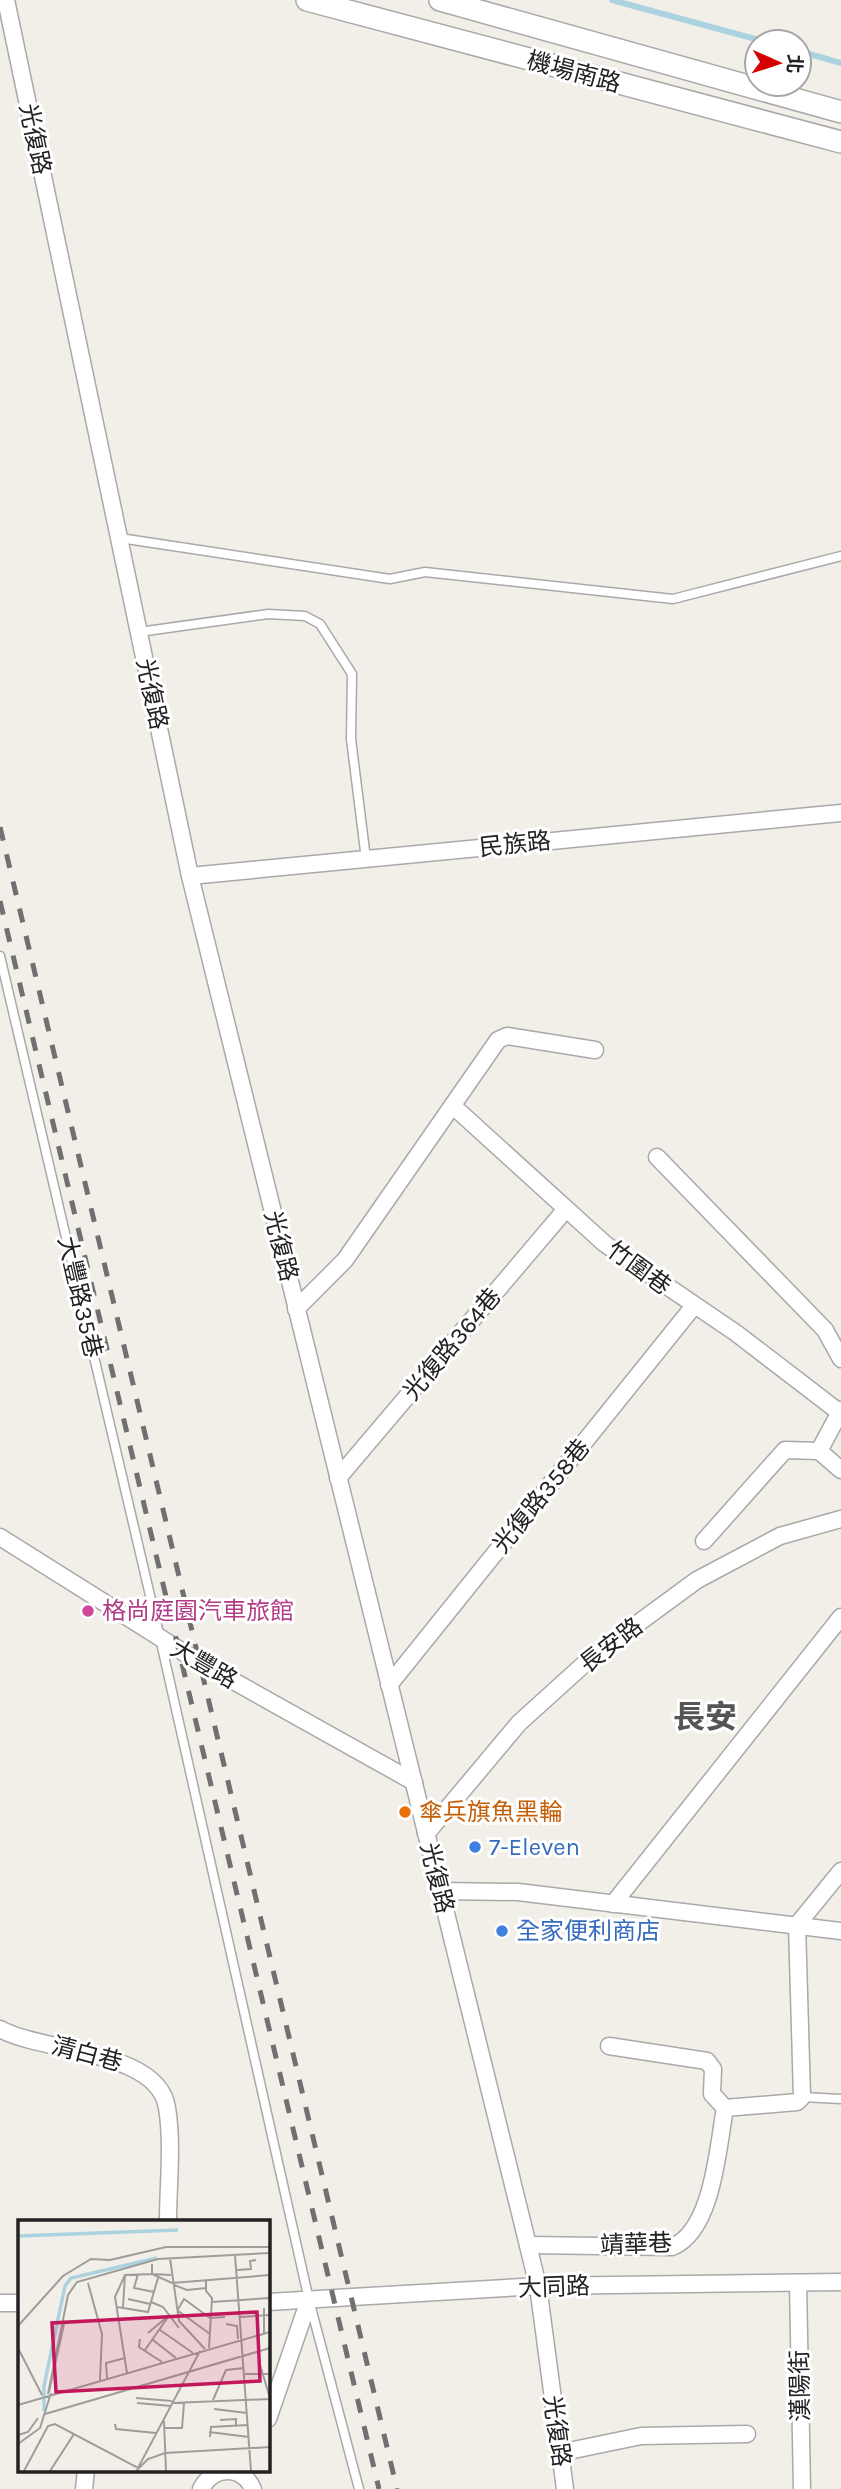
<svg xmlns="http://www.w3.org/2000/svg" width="841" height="2489" font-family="Karla,'Noto Sans TC',sans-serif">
  <rect width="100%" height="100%" fill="#f2efe9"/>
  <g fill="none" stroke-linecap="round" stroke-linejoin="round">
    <g stroke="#aad3df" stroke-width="6">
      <path d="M612 0 766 42"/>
      <path d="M799 51 841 63"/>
    </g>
    <g stroke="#a9a9a9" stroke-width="11">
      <g id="service">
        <path d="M120 538 390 579 425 572 673 599 841 556"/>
        <path d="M139 632 268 614 305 616 320 624 352 674 351 739 366 859"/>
        <path d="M0 956 160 1638 309 2300 359 2489"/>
        <path d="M802 2097 841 2099"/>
      </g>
    </g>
    <g stroke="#a9a9a9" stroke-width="19">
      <g id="minor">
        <path d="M6 0 190 876 538 2286 565 2489"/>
        <path d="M190 876 841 813"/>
        <path d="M453 1106 605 1244 736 1333 839 1412"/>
        <path d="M657 1157 825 1330 841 1359"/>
        <path d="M296 1309 345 1260 498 1040 507 1036 595 1050"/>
        <path d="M819 1451 841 1470"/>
        <path d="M338 1478 566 1209"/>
        <path d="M0 1537 194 1659 414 1782"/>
        <path d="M704 1541 785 1450 819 1451 841 1410"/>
        <path d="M389 1685 693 1307"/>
        <path d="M426 1834 519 1723 592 1657 697 1580 780 1536 841 1519"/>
        <path d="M440 1891 518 1892 841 1931"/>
        <path d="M613 1904 841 1617"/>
        <path d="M0 2029C44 2053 159 2050 167 2108 173 2144 168 2185 168 2221"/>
        <path d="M609 2046 707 2061 713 2069 712 2094 725 2108"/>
        <path d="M725 2108 797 2102 802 2097 797 1925 841 1871"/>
        <path d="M528 2245 672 2247C713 2231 718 2146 725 2108"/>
        <path d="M798 2283 802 2489"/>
        <path d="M268 2302 538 2286 841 2282"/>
        <path d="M0 2303H19"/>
        <path d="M268 2419 309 2300"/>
        <path d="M559 2453 641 2436 747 2434"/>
        <path d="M84 2489 86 2470"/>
        <path d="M201 2489C213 2466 242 2464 253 2489"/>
      </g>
    </g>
    <g stroke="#a9a9a9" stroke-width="24">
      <g id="tertiary">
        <path d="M307 0 841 142"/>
        <path d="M440 0 841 112"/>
      </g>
    </g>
    <use href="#service" stroke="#fff" stroke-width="8"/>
    <use href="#minor" stroke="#fff" stroke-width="16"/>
    <use href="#tertiary" stroke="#fff" stroke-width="21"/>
    <g stroke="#707070" stroke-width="5" stroke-dasharray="14 14" stroke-linecap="butt">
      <path d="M0 827 397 2489"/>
      <path d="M0 901 379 2489"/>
    </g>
  </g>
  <circle fill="#d1479c" stroke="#fff" stroke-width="2.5" cx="88" cy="1611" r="7"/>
  <circle fill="#e8710a" stroke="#fff" stroke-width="2.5" cx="405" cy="1812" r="7"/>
  <g fill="#3f7fe0" stroke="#fff" stroke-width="2.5">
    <circle cx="475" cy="1847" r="7"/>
    <circle cx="502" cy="1931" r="7"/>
  </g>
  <g text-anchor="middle" stroke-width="6" stroke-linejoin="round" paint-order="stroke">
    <g font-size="24" fill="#222" stroke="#fff">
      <text transform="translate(574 72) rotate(15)" y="8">機場南路</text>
      <text transform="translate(35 139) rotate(78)" y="8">光復路</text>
      <text transform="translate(152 694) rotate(78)" y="8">光復路</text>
      <text transform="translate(515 844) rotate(-6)" y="8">民族路</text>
      <text transform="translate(281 1246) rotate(76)" y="8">光復路</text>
      <text transform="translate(639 1268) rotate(36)" y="8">竹圍巷</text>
      <text transform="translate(80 1297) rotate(77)" y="8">大豐路35巷</text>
      <text transform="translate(452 1344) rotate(-50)" y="8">光復路364巷</text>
      <text transform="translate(541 1496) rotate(-51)" y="8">光復路358巷</text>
      <text transform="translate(611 1645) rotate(-38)" y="8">長安路</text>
      <text transform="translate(204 1664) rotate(30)" y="8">大豐路</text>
      <text transform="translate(437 1878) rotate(76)" y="8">光復路</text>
      <text transform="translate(87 2054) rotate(15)" y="8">清白巷</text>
      <text transform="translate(636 2244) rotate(-2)" y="8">靖華巷</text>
      <text transform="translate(554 2287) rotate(-2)" y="8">大同路</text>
      <text transform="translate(800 2386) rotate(-91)" y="8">漢陽街</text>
      <text transform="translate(557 2431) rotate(82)" y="8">光復路</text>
    </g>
    <g font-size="24" fill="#b23c85" stroke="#fff" text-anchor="start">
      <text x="102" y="1619">格尚庭園汽車旅館</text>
    </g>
    <g font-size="24" fill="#c56008" stroke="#fff" text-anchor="start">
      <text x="419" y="1820">傘兵旗魚黑輪</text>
    </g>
    <g font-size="24" fill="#366cbe" stroke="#fff" text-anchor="start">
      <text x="489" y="1855">7-Eleven</text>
      <text x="516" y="1939">全家便利商店</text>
    </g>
    <g font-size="32" font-weight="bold" fill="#555" stroke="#fff">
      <text x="705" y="1728">長安</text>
    </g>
  </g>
  <g transform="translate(18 2220)">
    <rect width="252" height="252" fill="#f2efe9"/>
    <path fill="none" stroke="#aad3df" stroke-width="3.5" d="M0 16 160 10M26 191V166L47 66 53 58 139 38"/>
    <path fill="none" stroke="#9f9d99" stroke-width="2" d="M217 35 233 251M152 38 161 101 187 129M134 44V54L153 55M219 50 233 49 232 41 238 40M120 54 116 68 136 72M188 60V71L194 78 191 128M70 63 84 114 82 160M156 65 169 70 188 68M110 79 132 84M133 82 145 87 161 108M194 82 252 78M99 87 130 92 140 58M105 87 107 55M159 90 192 114M159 91 166 79 192 98 207 97M222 97 252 95M208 104 219 106 220 119M0 106 45 56 73 39 92 40 148 27H252M142 110 175 133M130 113 149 97M246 114V88M122 119 121 127 144 142M135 120 158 138M0 128 24 175M127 130 150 97M242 145 252 178M109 153 97 77 107 55 134 54 154 63 252 55M227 154H252M89 158 88 143 107 138M31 172 46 104M30 174 50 75 59 62 140 39 252 33M118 178 154 181M195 180 208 150 226 148M119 183 153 186M154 183 252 179M0 185 252 112M196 189 229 193M27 194 252 128M202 200 218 199V205M146 201 148 251M97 204 98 209 138 213M146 208H164L166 183M191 212 231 217M0 215 10 212 20 198M192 217 193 207 230 205M0 224 22 208 33 173M6 251 30 206 37 204 120 248 182 131M32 251 56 214M118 251 130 239 147 233 252 227"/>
    <path fill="#c2185b" fill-opacity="0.15" stroke="#c2185b" stroke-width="3.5" d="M239 92 242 161 38 172 34 103Z"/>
    <rect width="252" height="252" fill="none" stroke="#222" stroke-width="3.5"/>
  </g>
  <g transform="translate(778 63) rotate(93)"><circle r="33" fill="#ffffff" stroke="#a7a7a7" stroke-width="2"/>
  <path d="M0-5L12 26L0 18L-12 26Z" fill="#d40000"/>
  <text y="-10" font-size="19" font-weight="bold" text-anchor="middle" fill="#222222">北</text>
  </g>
</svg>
